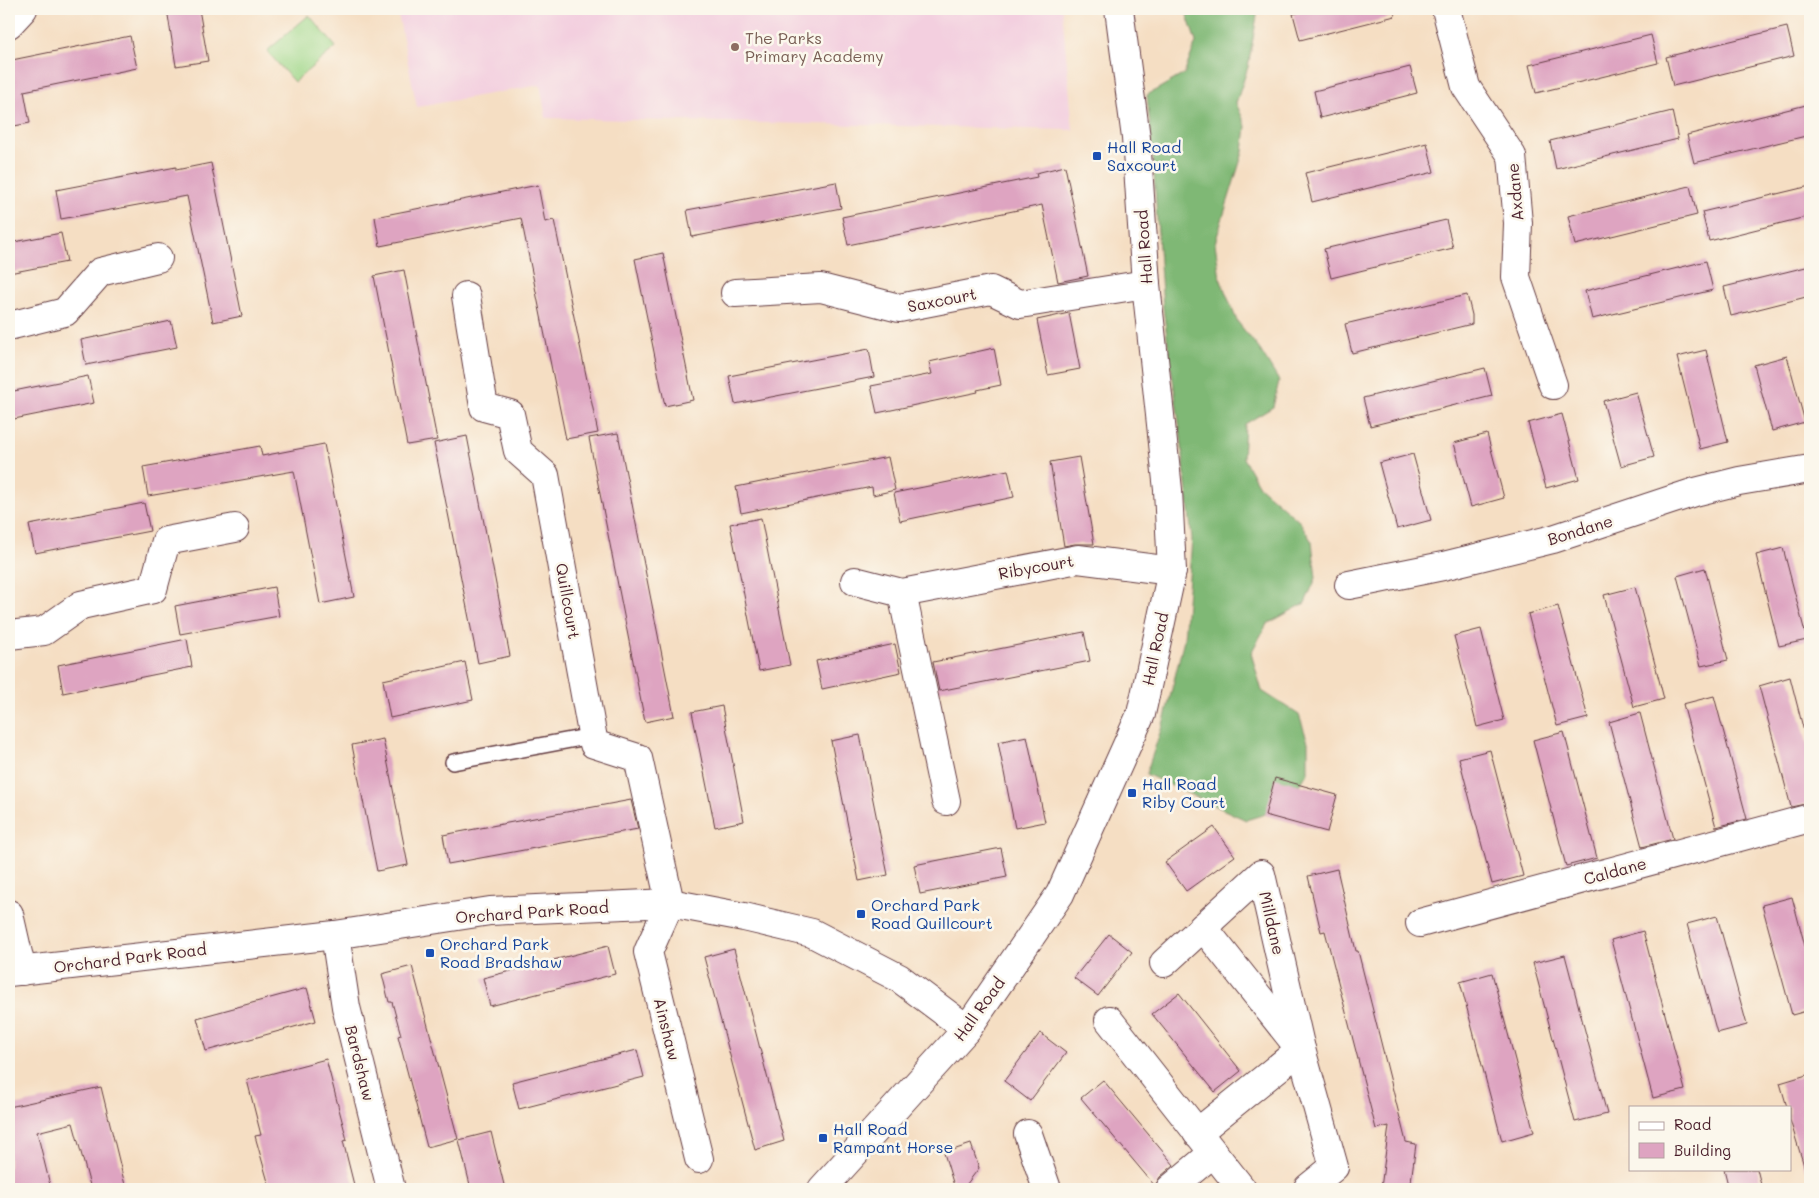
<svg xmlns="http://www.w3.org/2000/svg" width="1819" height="1198" font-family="Mali,sans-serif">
  <rect width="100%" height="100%" fill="#fbf7ec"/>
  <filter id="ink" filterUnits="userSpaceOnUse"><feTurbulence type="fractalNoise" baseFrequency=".02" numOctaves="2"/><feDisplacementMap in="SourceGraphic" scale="10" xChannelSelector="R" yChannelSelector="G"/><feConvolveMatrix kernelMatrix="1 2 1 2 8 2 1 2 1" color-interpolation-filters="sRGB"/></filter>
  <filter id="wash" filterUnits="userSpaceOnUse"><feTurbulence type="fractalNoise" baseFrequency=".0096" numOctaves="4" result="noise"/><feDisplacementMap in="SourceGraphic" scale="20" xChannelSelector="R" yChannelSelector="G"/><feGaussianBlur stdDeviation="1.12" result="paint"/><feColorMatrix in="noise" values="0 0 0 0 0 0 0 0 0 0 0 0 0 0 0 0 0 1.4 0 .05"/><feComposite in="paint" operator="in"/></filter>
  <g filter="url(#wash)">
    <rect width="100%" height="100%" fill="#f5dec3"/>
    <path fill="#f3cfdf" d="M397 9H1062L1073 130 546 118 540 85 417 107Z"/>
    <path fill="#9fd789" stroke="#747b5a" d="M309 15 336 47 294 82 267 51Z"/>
    <path fill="#7fb875" stroke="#646c50" d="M1185 9H1255L1257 16 1248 67 1236 103 1246 126 1243 152 1215 243 1220 278 1237 321 1260 350 1279 381 1273 407 1245 424 1243 458 1259 486 1300 522 1312 542 1316 578 1305 603 1267 624 1251 653 1262 691 1299 715 1308 742V772L1285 808 1246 820 1146 774 1165 718 1184 639 1192 539 1181 437 1163 308 1153 159 1147 95 1184 74 1196 42Z"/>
    <g id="blocks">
      <g fill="#dea4c1">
        <path d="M167 9H199L208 61 176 66Z"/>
        <path d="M1312 9H1394L1395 16 1300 40 1293 14Z"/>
        <path d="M1787 27 1794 56 1673 86 1666 57Z"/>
        <path d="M1651 35 1658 63 1536 93 1529 65Z"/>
        <path d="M130 36 137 68 24 91 30 123 9 127V65H13L12 60Z"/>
        <path d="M1410 67 1417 93 1320 118 1314 91Z"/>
        <path d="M1810 104V135L1694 163 1687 135Z"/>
        <path d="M1672 111 1678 139 1556 169 1550 141Z"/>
        <path d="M1427 143 1434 172 1312 202 1305 173Z"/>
        <path d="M211 163 242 316 213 322 187 196 61 219 56 190 176 167V170Z"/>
        <path d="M1065 166 1088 276 1058 282 1042 205 848 245 842 217 1037 177 1036 173Z"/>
        <path d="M836 182 841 208 692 237 687 210Z"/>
        <path d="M538 185 545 222 554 220 598 433 566 439 521 218 380 246 375 217Z"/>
        <path d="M1690 186 1697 215 1575 245 1568 216Z"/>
        <path d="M1810 186V216L1709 241 1702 212Z"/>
        <path d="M1446 220 1453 248 1331 278 1324 249Z"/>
        <path d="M61 233 67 262 9 273V243Z"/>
        <path d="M663 253 693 400 665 406 635 259Z"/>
        <path d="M1706 261 1713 290 1592 319 1585 291Z"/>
        <path d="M1810 266V296L1731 316 1724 287Z"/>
        <path d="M404 270 437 440 407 445 374 276Z"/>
        <path d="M1467 295 1472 315V324L1352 353 1345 324Z"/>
        <path d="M1069 313 1080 369 1048 375 1037 320Z"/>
        <path d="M171 321 177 347 86 365 81 340Z"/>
        <path d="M994 348 1001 385 977 390 978 392 877 413 871 386 932 374 929 362Z"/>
        <path d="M869 349 874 377 735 404 729 376Z"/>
        <path d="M1706 350 1728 442 1700 449 1677 357Z"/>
        <path d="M1787 356 1805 422 1772 431 1754 365Z"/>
        <path d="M1485 368 1492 396 1370 426 1363 398Z"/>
        <path d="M88 376 94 403 9 420V392Z"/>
        <path d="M1636 392 1654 457 1621 466 1603 401Z"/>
        <path d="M1562 414 1579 479 1546 488 1528 423Z"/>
        <path d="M618 433 674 716 645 722 589 438Z"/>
        <path d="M1487 434 1504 498 1471 507 1454 443Z"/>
        <path d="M467 436 510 656 478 663 434 443Z"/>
        <path d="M324 444 354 597 320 604 294 471 148 496 143 467 260 446 262 456Z"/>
        <path d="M1413 454 1431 520 1397 529 1379 463Z"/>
        <path d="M888 457 895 490 873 495 872 487 741 513 736 487Z"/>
        <path d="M1079 457 1094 544H1075L1064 546 1050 462Z"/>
        <path d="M1008 470 1014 497 900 521 894 493Z"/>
        <path d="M144 503 150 531 35 553 29 525Z"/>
        <path d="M761 518 790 665 759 671 730 524Z"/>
        <path d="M1783 548 1807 640 1779 646 1756 555Z"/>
        <path d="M1705 568 1728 660 1701 666 1677 576Z"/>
        <path d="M274 587 279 616 180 634 175 606Z"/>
        <path d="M1635 587 1664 699 1634 707 1604 595Z"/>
        <path d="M1558 606 1588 718 1557 726 1528 614Z"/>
        <path d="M1481 629 1504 720 1477 727 1454 636Z"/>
        <path d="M1084 632 1090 661 939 691 933 662Z"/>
        <path d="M187 639 192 667 63 693 58 665Z"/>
        <path d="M895 644 901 672 822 689 816 661Z"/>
        <path d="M465 662 473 700 390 718 383 680Z"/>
        <path d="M1790 677 1810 755V803L1791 807 1759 686Z"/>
        <path d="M1714 696 1747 819 1716 827 1683 704Z"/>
        <path d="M722 706 744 821 715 827 692 712Z"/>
        <path d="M1640 713 1673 839 1642 847 1609 722Z"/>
        <path d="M1564 732 1597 858 1566 866 1533 740Z"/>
        <path d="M860 735 888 875 859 881 831 741Z"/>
        <path d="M1027 736 1045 822 1015 828 998 742Z"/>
        <path d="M383 739 408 865 377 871 352 745Z"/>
        <path d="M1490 750 1523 876 1492 884 1459 758Z"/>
        <path d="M1275 778 1337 795 1327 832 1265 815Z"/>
        <path d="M631 800 638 829 448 864 443 835Z"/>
        <path d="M1214 827 1235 856 1186 891 1165 862Z"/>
        <path d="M1001 848 1007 877 920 894 914 865Z"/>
        <path d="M1337 869 1356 951H1358L1406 1142 1416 1144 1410 1189 1381 1188 1389 1126 1376 1129 1325 931 1321 932 1308 876Z"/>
        <path d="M1792 897 1810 965V1010L1792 1015 1762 905Z"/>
        <path d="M1717 916 1747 1025 1717 1033 1687 924Z"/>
        <path d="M1643 931 1685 1090 1653 1098 1611 940Z"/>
        <path d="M1109 934 1132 952 1098 996 1074 978Z"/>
        <path d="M608 946 615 974 490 1006 483 978Z"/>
        <path d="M734 949 784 1141 755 1150 704 957Z"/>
        <path d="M1565 955 1607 1114 1575 1122 1533 963Z"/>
        <path d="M412 966 458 1139 427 1147 398 1036 401 1035 392 1002H389L382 974Z"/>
        <path d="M1492 973 1534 1132 1502 1141 1460 982Z"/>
        <path d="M307 988 316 1021 206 1051 197 1018Z"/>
        <path d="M1179 993 1241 1071 1215 1092 1152 1014Z"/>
        <path d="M1040 1033 1066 1053 1030 1101 1004 1081Z"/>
        <path d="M637 1050 644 1077 519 1109 512 1082Z"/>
        <path d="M326 1059 347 1140 343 1141 355 1189H270L255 1136 261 1135 247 1080Z"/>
        <path d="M1810 1074V1169H1805L1790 1120V1107H1787L1780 1083Z"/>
        <path d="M1103 1080 1174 1165 1160 1177 1155 1186 1081 1098Z"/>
        <path d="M101 1087 126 1189H91L73 1123 37 1132 51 1189H9V1107Z"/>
        <path d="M491 1132 505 1189H471L459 1140Z"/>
        <path d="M971 1144 979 1168 963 1189H955L944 1153Z"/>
        <path d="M1724 1169H1757L1762 1189H1729Z"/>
      </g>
    </g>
  </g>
  <g filter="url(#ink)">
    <use href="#blocks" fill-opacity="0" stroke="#643c42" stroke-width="1"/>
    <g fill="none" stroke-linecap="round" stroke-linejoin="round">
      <g stroke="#643c42" stroke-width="18">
        <path id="service" d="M453 762 592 736"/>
      </g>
      <g stroke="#643c42" stroke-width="30">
        <g id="minor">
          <path d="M1446 9 1466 87 1512 156 1518 223 1516 277 1553 385"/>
          <path d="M9 24 23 9"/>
          <path d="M735 293 821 288 899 308 991 290 1020 304 1146 284"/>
          <path d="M466 296 484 407 510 414 518 451 545 475 594 744 638 758 670 903"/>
          <path d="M9 326 65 312 100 272 158 258"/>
          <path d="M855 581 902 593 1078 559 1172 571"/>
          <path d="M1349 585 1443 566 1553 539 1695 492 1739 481 1810 469"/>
          <path d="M902 593 946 801"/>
          <path d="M9 635 44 631 81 605 153 589 166 541 235 528"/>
          <path d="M670 903 648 952 699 1159"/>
          <path d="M9 914 22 971"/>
          <path d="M1420 923 1810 818"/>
          <path d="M1203 927 1296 1044"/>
          <path d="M335 935 346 1007 391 1189"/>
          <path d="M1164 963 1261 874 1301 1049"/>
          <path d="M9 972 335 935 490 911 670 903 744 917 812 933 899 978 967 1029"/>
          <path d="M1109 1020 1242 1189"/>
          <path d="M1197 1133 1301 1049 1334 1167 1308 1188"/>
          <path d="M1028 1134 1047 1189"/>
          <path d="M1170 1189 1213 1153"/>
        </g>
      </g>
      <g stroke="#643c42" stroke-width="30">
        <path id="tertiary" d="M822 1189 967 1029 1060 894 1141 714 1172 571 1168 490 1146 284 1136 138 1119 9"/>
      </g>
      <use href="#service" stroke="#fff" stroke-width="15"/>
      <use href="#minor" stroke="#fff" stroke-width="28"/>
      <use href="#tertiary" stroke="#fff" stroke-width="28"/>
    </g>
  </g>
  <circle fill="#8d6e63" stroke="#fbf7ec" stroke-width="2" cx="735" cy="47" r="5"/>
  <g fill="#1a4fb4" stroke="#fbf7ec" stroke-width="2">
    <rect x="1092" y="151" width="10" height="10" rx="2.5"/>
    <rect x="1127" y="788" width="10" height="10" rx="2.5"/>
    <rect x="856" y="909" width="10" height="10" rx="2.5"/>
    <rect x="425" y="948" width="10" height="10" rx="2.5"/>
    <rect x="818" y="1133" width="10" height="10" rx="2.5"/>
  </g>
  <g text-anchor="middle" stroke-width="5" stroke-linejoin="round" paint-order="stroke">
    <g font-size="16" fill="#785e54" stroke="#fbf7ec" text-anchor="start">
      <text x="745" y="44">The Parks<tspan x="745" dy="18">Primary Academy</tspan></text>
    </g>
    <g font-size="16" fill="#164399" stroke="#fbf7ec" text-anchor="start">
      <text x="1107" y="153">Hall Road<tspan x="1107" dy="18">Saxcourt</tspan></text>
      <text x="1142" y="790">Hall Road<tspan x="1142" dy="18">Riby Court</tspan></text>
      <text x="871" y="911">Orchard Park<tspan x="871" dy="18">Road Quillcourt</tspan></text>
      <text x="440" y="950">Orchard Park<tspan x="440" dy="18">Road Bradshaw</tspan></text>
      <text x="833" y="1135">Hall Road<tspan x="833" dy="18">Rampant Horse</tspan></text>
    </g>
    <g font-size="16" fill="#4a1f2b" stroke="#fbf7ec">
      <text transform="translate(1515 192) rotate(-95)" y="6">Axdane</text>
      <text transform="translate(1144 247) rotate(-94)" y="6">Hall Road</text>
      <text transform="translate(942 300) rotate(-11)" y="6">Saxcourt</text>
      <text transform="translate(1580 530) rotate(-17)" y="6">Bondane</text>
      <text transform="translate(1036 567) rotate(-10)" y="6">Ribycourt</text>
      <text transform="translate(568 601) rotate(80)" y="6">Quillcourt</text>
      <text transform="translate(1155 649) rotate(-78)" y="6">Hall Road</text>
      <text transform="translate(1615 871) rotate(-15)" y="6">Caldane</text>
      <text transform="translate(532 912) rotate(-4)" y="6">Orchard Park Road</text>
      <text transform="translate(1272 923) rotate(77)" y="6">Milldane</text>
      <text transform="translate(130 958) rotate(-7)" y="6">Orchard Park Road</text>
      <text transform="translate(979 1009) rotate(-54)" y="6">Hall Road</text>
      <text transform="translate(667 1029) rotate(76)" y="6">Ainshaw</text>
      <text transform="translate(360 1063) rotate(76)" y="6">Bardshaw</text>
    </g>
  </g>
  <rect width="1819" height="1198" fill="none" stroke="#fbf7ec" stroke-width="30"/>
  <rect x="1629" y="1106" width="162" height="65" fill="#fbf7ec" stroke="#b4a19f"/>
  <rect x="1639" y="1122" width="25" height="8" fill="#ffffff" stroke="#b4a19f"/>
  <text x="1674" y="1130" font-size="15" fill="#4a1f2b">Road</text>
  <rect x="1639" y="1143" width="25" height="15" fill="#dea4c1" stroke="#b4a19f"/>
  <text x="1674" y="1156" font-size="15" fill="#4a1f2b">Building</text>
</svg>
